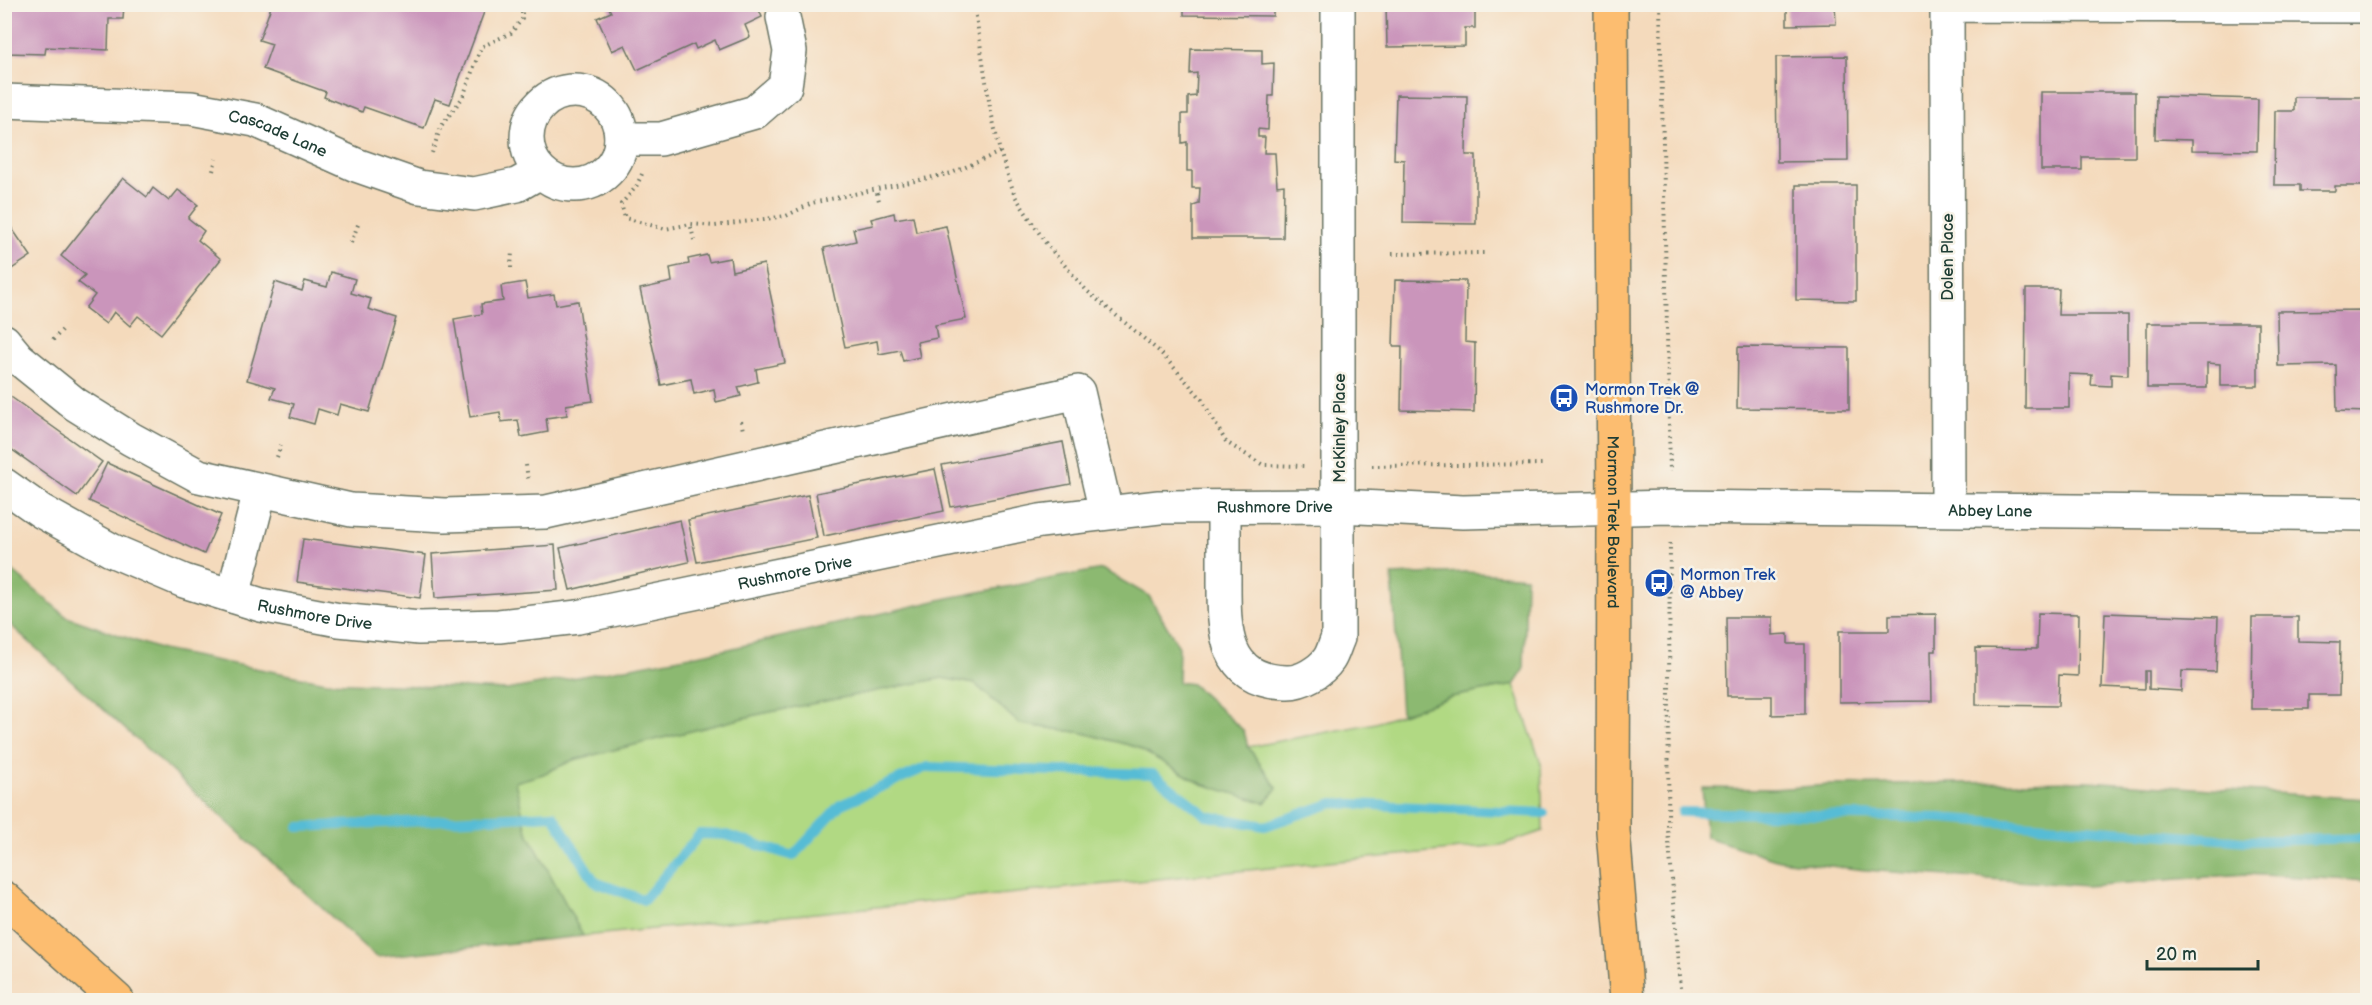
<svg xmlns="http://www.w3.org/2000/svg" width="2372" height="1005" font-family="'Balsamiq Sans',sans-serif">
  <rect width="100%" height="100%" fill="#f7f3e8"/>
  <filter id="ink" filterUnits="userSpaceOnUse"><feTurbulence type="fractalNoise" baseFrequency=".0167" numOctaves="2"/><feDisplacementMap in="SourceGraphic" scale="12" xChannelSelector="R" yChannelSelector="G"/><feConvolveMatrix kernelMatrix="1 2 1 2 8 2 1 2 1" color-interpolation-filters="sRGB"/></filter>
  <filter id="wash" filterUnits="userSpaceOnUse"><feTurbulence type="fractalNoise" baseFrequency=".008" numOctaves="4" result="noise"/><feDisplacementMap in="SourceGraphic" scale="24" xChannelSelector="R" yChannelSelector="G"/><feGaussianBlur stdDeviation="1.35" result="paint"/><feColorMatrix in="noise" values="0 0 0 0 0 0 0 0 0 0 0 0 0 0 0 0 0 1.4 0 .05"/><feComposite in="paint" operator="in"/></filter>
  <g filter="url(#wash)">
    <rect width="100%" height="100%" fill="#f4dabc"/>
    <path fill="#b1d983" stroke="#688b5c" stroke-width="1.5" d="M942 678 975 684 1020 724 1084 733 1136 747 1202 784 1277 788 1248 747 1376 723 1451 697 1514 685 1541 764 1543 831 1501 845 583 936 527 831 514 782 543 774 573 760 760 714Z"/>
    <g fill="#8cb971" stroke="#567b52" stroke-width="1.5">
      <path d="M4 564 67 617 162 650 326 682 507 690 729 649 948 598 1102 569 1149 596 1179 647 1178 682 1192 684 1244 731 1248 747 1277 788 1265 803 1202 784 1136 747 1084 733 1020 724 975 684 942 678 760 714 573 760 543 774 515 782 527 831 583 936 376 957 5 620Z"/>
      <path d="M1466 572 1526 577 1524 670 1514 685 1451 697 1401 714 1392 575Z"/>
      <path d="M2086 781 2367 799V881L2246 874 2086 886 1865 870 1779 860 1706 837 1702 788 1773 789 1829 785Z"/>
    </g>
    <g fill="none" stroke-linecap="round" stroke-linejoin="round">
      <g stroke="#57bcd5" stroke-width="10">
        <path d="M1682 812 1941 818 2246 841 2368 838"/>
        <path d="M299 827 553 815 595 882 644 900 700 834 726 835 793 856 840 805 927 767 1153 774 1207 816 1265 826 1333 803 1544 813"/>
      </g>
    </g>
    <g id="blocks">
      <g fill="#ca95bb">
        <path d="M4 4H124L123 19H109L108 50 46 47 45 54 6 53Z"/>
        <path d="M272 4H487L450 104 435 99 424 128 364 107 362 112 324 97 326 92 263 69 272 44 259 40Z"/>
        <path d="M607 4H771L759 10 762 17 745 25 750 37 719 50 715 40 696 49 694 44 637 70 625 45 612 51 597 18 611 12Z"/>
        <path d="M1184 4H1273V16L1184 15Z"/>
        <path d="M1386 4H1475V28H1465V46L1387 47Z"/>
        <path d="M1787 4H1835L1836 24 1787 25Z"/>
        <path d="M1191 49 1262 50V64L1274 63 1273 96H1269L1268 130 1258 129V137H1265L1264 153H1275L1277 186 1284 185 1283 238H1193V206L1199 204 1200 188H1192V171H1187V142L1182 143V114H1188V97L1196 96 1197 73 1190 74Z"/>
        <path d="M1847 56 1848 161 1777 162 1776 57Z"/>
        <path d="M2041 92H2135V157H2082V170H2041Z"/>
        <path d="M1396 95 1467 96 1466 155H1476V224L1403 223 1404 160 1394 159Z"/>
        <path d="M2156 96 2258 99 2257 151 2192 150V140L2155 139Z"/>
        <path d="M2294 97H2368V186H2335V191H2300V185H2274L2275 111H2294Z"/>
        <path d="M123 178 147 197 153 188 169 201 178 190 198 205 188 218 204 231 198 240 221 259 161 334 138 316 130 326 114 312 106 324 85 308 95 295 78 282 85 275 61 256Z"/>
        <path d="M1796 185H1856V301L1796 300Z"/>
        <path d="M894 213 895 219 913 216 916 232 946 226 966 319 935 325 937 338 917 342 920 357 903 361 900 350 879 354 877 341 845 347 824 248 856 241 853 229 873 225 871 219Z"/>
        <path d="M4 217 31 256 4 274Z"/>
        <path d="M707 255 709 262 730 258 732 271 764 264 785 363 756 369 758 382 738 387 741 396 716 402 714 389 694 394 691 379 661 385 640 289 672 282 670 268 689 264 688 259Z"/>
        <path d="M331 272 355 279 351 293 371 299 368 309 397 318 369 412 340 404 337 415 318 409 314 424 290 417 294 404 271 398 275 388 247 380 275 282 302 291 305 281 327 287Z"/>
        <path d="M1395 280 1466 281 1465 342 1475 343 1474 412 1401 410 1402 346H1393Z"/>
        <path d="M525 282 528 298 554 294 556 305 578 301 593 401 566 405 567 415 546 418 548 432 521 437 518 420 501 422 500 412 470 417 454 319 482 314 481 304 503 301 501 286Z"/>
        <path d="M2026 289H2059L2058 315H2128V375L2111 374V386L2091 385 2092 375 2069 374V408H2025Z"/>
        <path d="M2368 310V412L2337 411 2336 365 2278 366 2277 311Z"/>
        <path d="M2147 323H2258V386H2220V364L2207 363V388H2147Z"/>
        <path d="M1738 347 1849 348V409L1737 408Z"/>
        <path d="M4 392 102 462 77 496 4 444Z"/>
        <path d="M1063 442 1071 484 951 507 942 465Z"/>
        <path d="M107 463 221 515 204 554 89 501Z"/>
        <path d="M935 469 944 511 824 536 816 493Z"/>
        <path d="M808 495 817 538 697 562 688 520Z"/>
        <path d="M680 520 689 562 570 590 560 548Z"/>
        <path d="M303 539 426 555 420 598 297 582Z"/>
        <path d="M555 545 558 590 435 598 432 554Z"/>
        <path d="M2038 613 2079 614 2078 676 2059 675 2058 706 1976 705V648L2037 649Z"/>
        <path d="M2105 613 2218 617 2216 672 2182 671 2181 691 2149 689V671H2145V689L2102 687Z"/>
        <path d="M1936 614V651H1931L1932 701 1839 702V631H1889V615Z"/>
        <path d="M1726 617H1772V635L1788 634V644H1805V714L1772 715V696H1727Z"/>
        <path d="M2252 617H2298V641L2340 642 2339 695H2309V709H2251Z"/>
      </g>
    </g>
  </g>
  <g filter="url(#ink)">
    <use href="#blocks" fill-opacity="0" stroke="#6a7464" stroke-width="1.5"/>
    <g fill="none" stroke-linecap="round" stroke-linejoin="round">
      <g stroke="#6a7464" stroke-width="36">
        <g id="minor">
          <circle cx="574" cy="138" r="47"/>
          <path id="s1" d="M4 101 191 108 255 120 356 165 419 187 474 194 517 185 540 172"/>
          <path d="M621 139H661L755 112 785 86 790 51 783 17"/>
          <path d="M4 341 18 358 75 404 131 439 199 476 351 510 445 515 546 512 1078 392 1106 512"/>
          <path id="s2" d="M4 485 41 511 111 550 184 581 261 605 339 620 419 628 499 626 578 617 1040 521 1159 507 1339 506 1463 512 1670 507 2368 514"/>
          <path d="M1224 507C1224 532 1224 556 1224 581 1224 630 1223 680 1286 682 1301 683 1321 671 1329 659 1333 653 1335 644 1338 638V4"/>
          <path d="M1948 509 1947 5 2368 6"/>
          <path d="M233 596 260 491"/>
        </g>
      </g>
      <g stroke="#6a7464" stroke-width="36">
        <g id="major">
          <path id="s3" d="M1611 4 1614 510 1613 831 1627 1000"/>
        </g>
      </g>
      <g stroke="#6a7464" stroke-width="36">
        <path id="highway" d="M4 898 117 1000"/>
      </g>
      <g stroke="#6a7464" stroke-width="4" stroke-dasharray="1.5 4.5" stroke-linecap="butt">
        <path d="M974 4 990 107 1000 152 1015 196 1047 245 1087 291 1160 352 1201 398 1226 442 1263 465 1304 466"/>
        <path d="M1660 4 1670 472"/>
        <path d="M432 153 441 126 463 97 481 47 511 33 522 19V4"/>
        <path d="M213 171 216 159"/>
        <path d="M642 174 636 187 621 204 625 218 665 229 691 224 715 226 786 216 812 203 952 173 1000 152"/>
        <path d="M877 193 879 201"/>
        <path d="M691 227 694 240"/>
        <path d="M351 243 359 222"/>
        <path d="M1392 254 1484 253"/>
        <path d="M511 268 512 251"/>
        <path d="M53 340 64 328"/>
        <path d="M741 421 743 430"/>
        <path d="M277 457 281 445"/>
        <path d="M526 465 528 479"/>
        <path d="M1372 466 1545 464"/>
        <path d="M1670 543 1668 830 1682 1000"/>
      </g>
      <use href="#minor" stroke="#fff" stroke-width="33"/>
      <use href="#major" stroke="#fcbd6f" stroke-width="33"/>
      <use href="#highway" stroke="#fcbd6f" stroke-width="33"/>
    </g>
  </g>
  <defs>
    <g id="bus-disc" transform="scale(1.5)"><circle r="9.5" fill="#1a4fb4" stroke="#f7f3e8"/><path d="M-5-6H5V4H4V6H2V4H-2V6H-4V4H-5ZM-3.5-4V0h7V-4ZM-3.5 1.2v1.5H-2V1.2ZM2 1.2v1.5H3.5V1.2Z" fill="#fff"/></g>
  </defs>
  <g fill-rule="evenodd">
    <use href="#bus-disc" x="1564" y="398"/>
    <use href="#bus-disc" x="1659" y="583"/>
  </g>
  <g text-anchor="middle" stroke-width="5" stroke-linejoin="round" paint-order="stroke">
    <g font-size="16" fill="#1f3d34" stroke="#f7f3e8">
      <text dy="6" stroke="none"><textPath href="#s1" startOffset="278">Cascade Lane</textPath></text>
      <text transform="translate(1947 257) rotate(-90)" y="6">Dolen Place</text>
      <text transform="translate(1339 428) rotate(-90)" y="6">McKinley Place</text>
      <text dy="6" stroke="none"><textPath href="#s2" startOffset="1312">Rushmore Drive</textPath></text>
      <text dy="6" stroke="none"><textPath href="#s2" startOffset="2028">Abbey Lane</textPath></text>
      <text dy="6" stroke="none"><textPath href="#s3" startOffset="518">Mormon Trek Boulevard</textPath></text>
      <text dy="6" stroke="none"><textPath href="#s2" startOffset="826">Rushmore Drive</textPath></text>
      <text dy="6" stroke="none"><textPath href="#s2" startOffset="340">Rushmore Drive</textPath></text>
    </g>
    <g font-size="16" fill="#164399" stroke="#f7f3e8" text-anchor="start">
      <text x="1585" y="395">Mormon Trek @<tspan x="1585" dy="18">Rushmore Dr.</tspan></text>
      <text x="1680" y="580">Mormon Trek<tspan x="1680" dy="18">@ Abbey</tspan></text>
    </g>
  </g>
  <rect width="2372" height="1005" fill="none" stroke="#f7f3e8" stroke-width="24"/>
  <path d="M2147 960v9h111v-9" fill="none" stroke="#1f3d34" stroke-width="3"/>
  <text x="2156" y="960" font-size="18" fill="#1f3d34" stroke="#f7f3e8" stroke-width="4.5" paint-order="stroke">20 m</text>
</svg>
